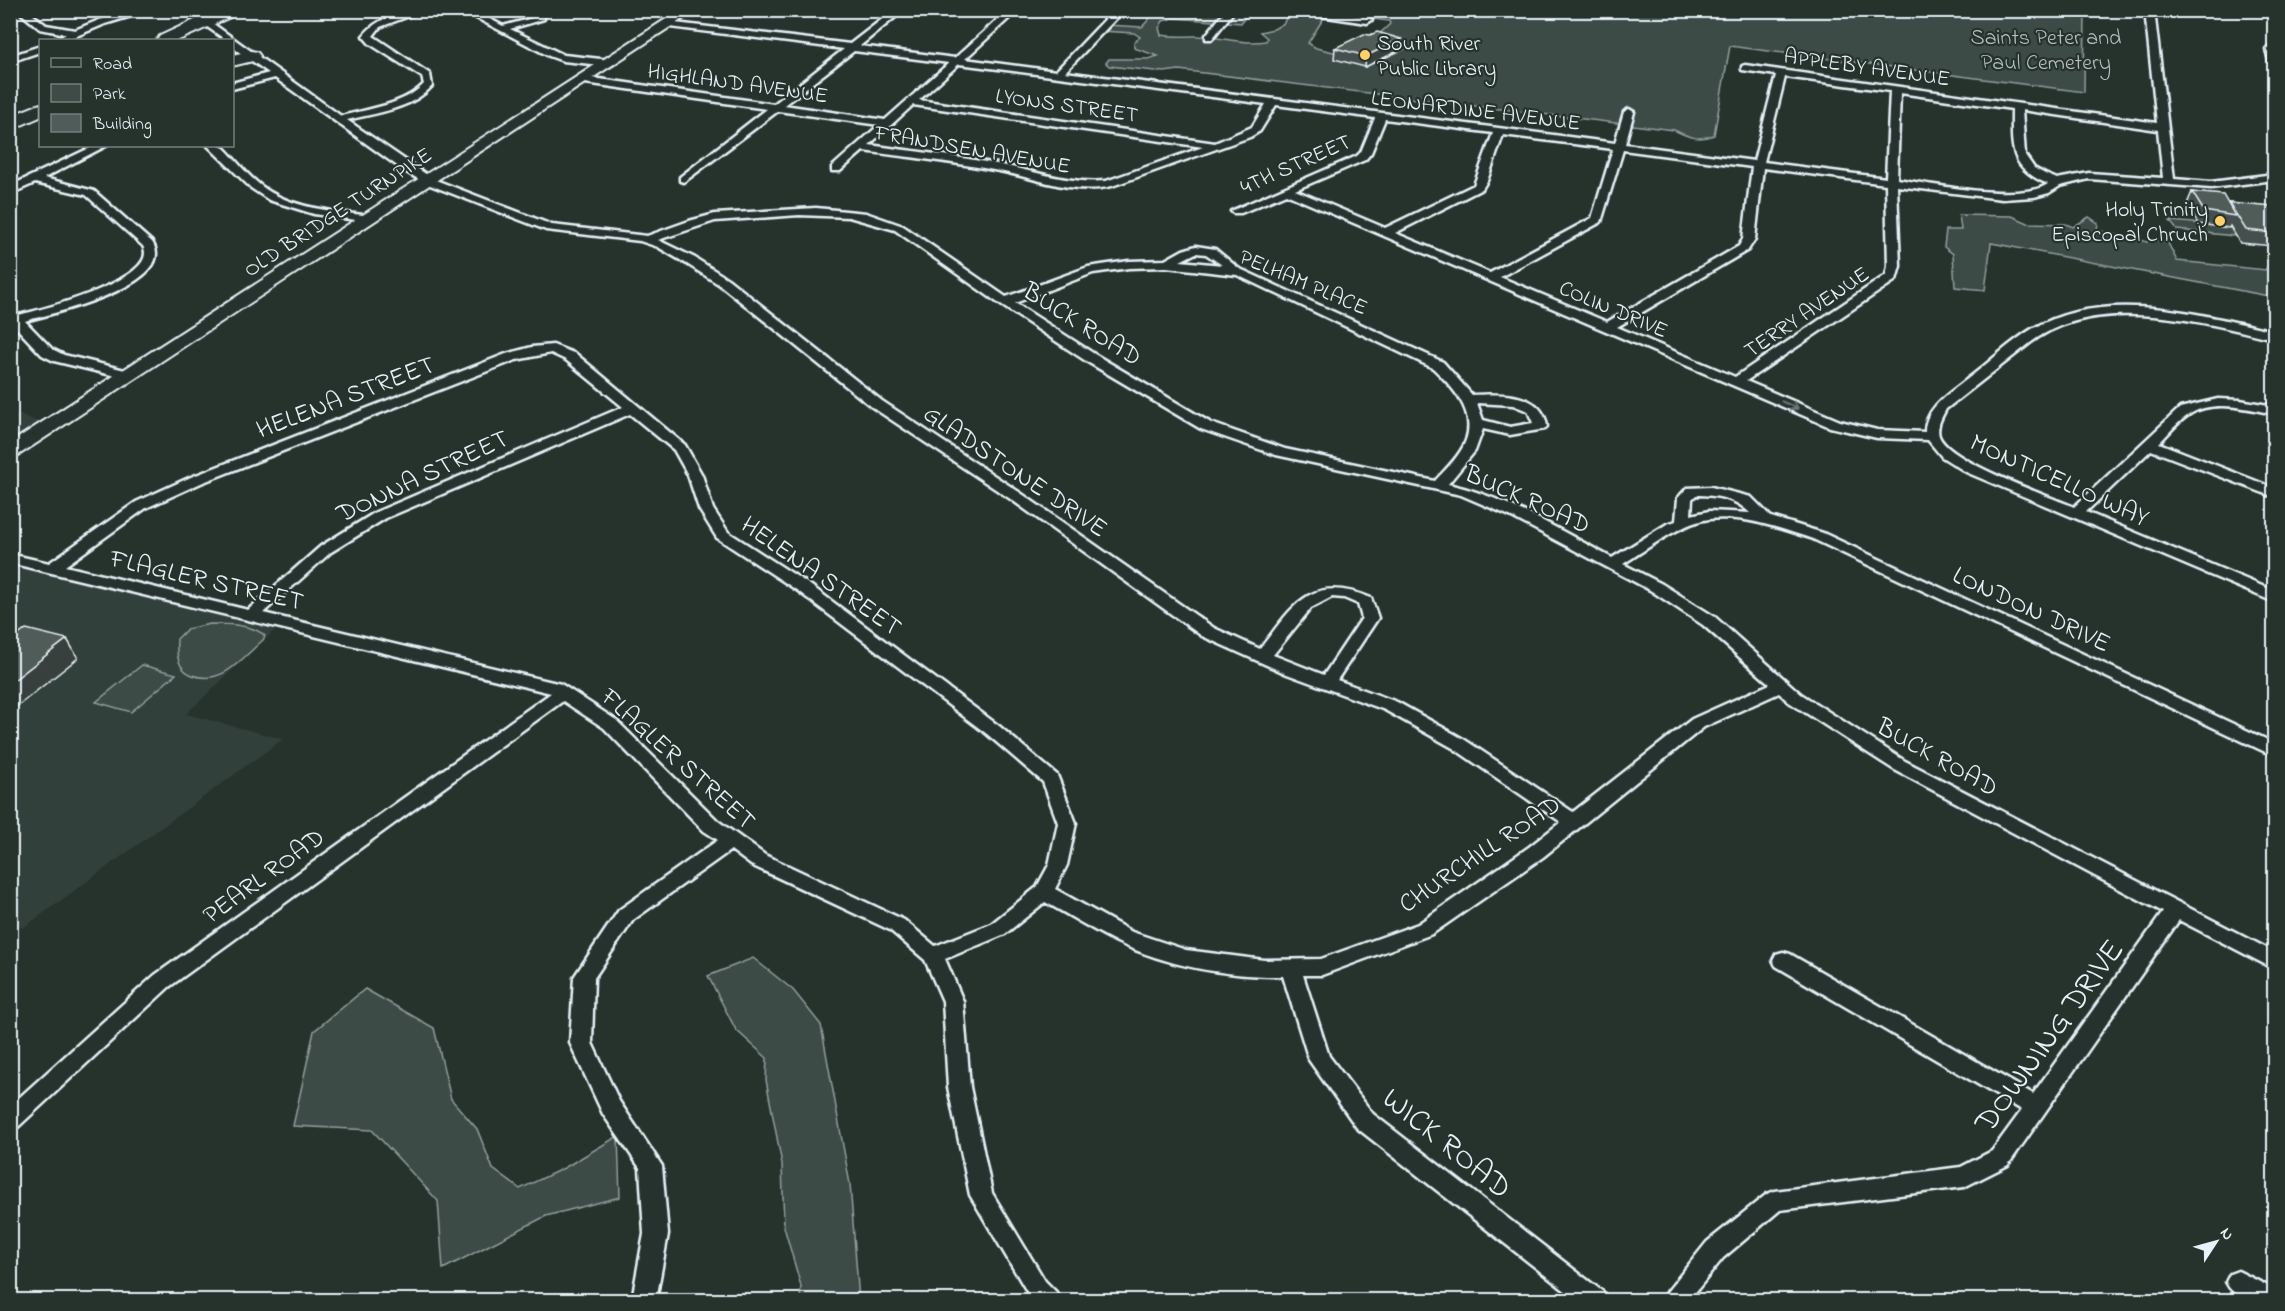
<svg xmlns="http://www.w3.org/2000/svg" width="2285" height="1311" font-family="'Indie Flower',sans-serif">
  <rect width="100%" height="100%" fill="#26332d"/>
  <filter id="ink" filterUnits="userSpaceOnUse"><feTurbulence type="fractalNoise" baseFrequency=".0167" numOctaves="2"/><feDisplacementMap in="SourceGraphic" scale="12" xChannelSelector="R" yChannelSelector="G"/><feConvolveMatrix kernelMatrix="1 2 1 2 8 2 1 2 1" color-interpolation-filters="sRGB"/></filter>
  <g filter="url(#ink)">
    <g fill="#333f3a">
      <path d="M11 411 38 422 11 439Z"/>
      <path d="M11 564 277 628 186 714 283 739 23 928 11 924Z"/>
    </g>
    <g fill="#3e4b47" stroke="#939ea0" stroke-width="1.5">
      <path d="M1177 10 1250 11 1241 23 1173 18 1163 21 1159 28 1161 35C1173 37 1183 36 1195 36 1219 36 1241 45 1266 41L1267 38 1260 32 1274 29 1284 23 1286 17 1294 12 1325 16 1308 43 1316 48 1338 53 1365 67 1405 49V47L1375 38 1390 24 1389 21 1374 19 1376 12 2085 11 2084 92 1730 46 1714 135C1699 141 1688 137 1674 130L1179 70 1164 72 1109 66 1106 63 1109 59H1148L1158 56 1134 48V42L1140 37 1134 33 1101 31 1106 25 1142 27 1150 18 1119 13 1121 11 1166 13Z"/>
      <path d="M1959 215 2012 216 2028 223 2066 224 2073 227 2089 217 2098 223 2097 230C2114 235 2131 237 2147 242L2152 239 2168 243 2177 261 2266 270V268L2274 269V297L1991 243 1985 290 1955 287 1953 254 1944 247 1946 230H1961Z"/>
      <path d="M2170 221 2229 226 2235 236 2177 230Z"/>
      <path d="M210 624C226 624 253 624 265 636L263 640C241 659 222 686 192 675 177 669 176 653 177 639L187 629Z"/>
      <path d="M142 665 176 674 131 712 96 702Z"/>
      <path d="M753 958 793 990 821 1025 850 1184 859 1300H800L801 1286 784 1227 782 1164 766 1080 767 1058 736 1030 708 976Z"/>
      <path d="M365 989 434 1028 451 1099 477 1129 493 1169 520 1189 564 1168 618 1136 620 1197 546 1216 443 1269 438 1201 372 1130 293 1126 314 1031Z"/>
    </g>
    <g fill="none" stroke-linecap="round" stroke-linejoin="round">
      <g stroke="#e8f1f8" stroke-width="5">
        <g id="street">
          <path d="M17 10H27L46 25 75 30 99 20 135 10H151L105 24 67 40H56L66 34 40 29Z"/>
          <path d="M183 10H194L341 116C368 109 404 105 424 84L422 77 370 44 363 36C377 18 402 10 425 10L380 27 373 36 430 74 432 86C412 109 376 113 347 120L433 179 552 225 647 236 689 221 715 214 816 208 866 213 903 226 1006 297 1088 267 1129 261 1165 260 1183 250 1196 246 1215 249 1238 268 1443 362 1472 395C1499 394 1542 391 1547 426L1545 429 1510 435 1483 429 1475 451 1448 484C1506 497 1559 530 1612 558L1667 524 1676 521 1678 498 1687 488 1711 487 1751 497 1771 517 1823 533 2274 743V756L1813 539C1780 528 1744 515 1709 519 1681 523 1647 549 1623 564L1662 584 1715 617 1801 694 1905 761 2274 952V969L2179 920 2008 1165 1964 1187 1780 1210 1723 1258 1689 1300H1663L1667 1292 1707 1242 1767 1194 1775 1191 1961 1167 1992 1151 2022 1110 1776 966 1773 960 1776 954 1783 952 1790 954 2033 1094 2163 912 1893 769 1789 702 1779 693 1704 727 1543 857 1432 934 1322 975H1303L1329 1056 1373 1114 1603 1292 1607 1300H1577L1357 1128 1309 1060 1283 976C1228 977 1167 966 1117 942 1093 930 1069 915 1045 902L1005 934 945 959 963 1001 970 1087 992 1193 1045 1281 1056 1292 1060 1300H1032L970 1195 948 1087 943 1001 925 960 890 930 751 865 731 850 633 920 594 978 592 1043 619 1101 662 1166 668 1234 656 1300H632L644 1234 640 1168 603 1114 570 1043 574 977 619 910 718 840 704 831 604 728 563 701 169 987 18 1127 10 1129V1106L155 975 551 693 10 563V554L49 563 136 502 191 477 506 354 532 347 553 345 576 354 685 445 702 475 713 509 728 532 810 585 999 726 1057 775 1076 823 1067 865 1055 889 1132 932 1186 950 1264 960 1321 959 1418 924 1529 847 1561 822 1453 748 1385 710 1287 674 1202 636 1012 500 872 407 720 285 687 264 658 247 640 241 546 230 425 183 403 170 275 78 232 89V83L269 73 232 47V40H226ZM799 215 849 217 895 230 1001 305 1086 361 1201 429 1276 455 1461 495 1510 516 1650 590 1703 625 1770 684 1692 719 1573 812 1465 740 1397 702 1337 680 1378 618 1371 598C1310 573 1294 605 1260 649L1214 628 1022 494 882 401 728 279 695 258 658 240 715 221ZM1196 253 1206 254 1222 265 1180 261ZM1166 267 1237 275 1433 368C1457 391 1482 419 1460 452 1453 463 1443 472 1435 481L1285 449 1211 423 1096 355 1015 303 1093 273 1129 268ZM551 353 566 360 623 407 376 512 321 546 248 610 65 566 146 508 201 483 516 360ZM1477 403 1513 405 1528 411 1533 423 1510 427 1483 420ZM630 414 674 450 688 475 699 509 717 538 798 591 987 734 1043 782 1058 823 1049 865 1037 887 991 924 935 946 904 920 765 855 718 821 616 720 561 684 263 613 331 552 386 518ZM1696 495C1717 495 1735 498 1750 513L1709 511 1691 515 1692 499ZM1332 597 1344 598 1358 604 1362 618 1324 675 1273 655 1311 608Z"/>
          <path d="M461 10H473L503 26 544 15V19L510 29 564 55 610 60 615 63 610 66 563 61 549 56Z"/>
          <path d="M894 10H904L860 46 955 58 1008 10H1018L965 59 1056 71 1114 10H1124L1065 72 1615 143 1624 112 1629 109 1634 112 1625 144 1754 161 1776 75 1742 70V66L1745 65 2157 123 2145 10H2154L2174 179 2211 182 2274 174V180L2211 188 2089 179 2060 186 2049 193 2034 197 2002 199 1897 186 1900 266 1896 280 1746 381 1840 421 1877 430 1925 432C1925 406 1952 392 1970 377 1990 362 2010 342 2032 329 2104 287 2199 314 2274 331V339C2201 322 2096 292 2030 343L1946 409C1942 417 1936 426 1939 436 1949 462 2046 495 2074 507L2180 408 2218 399 2240 400 2274 406V414C2249 409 2213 399 2190 414 2178 421 2168 434 2159 443L2274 488V497L2151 450 2086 512 2274 591V602L1966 472 1942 457 1928 440 1877 438 1830 427 1286 194 1241 213H1233L1231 211 1357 156 1361 152 1375 118 1276 105 1260 131 1250 137 1112 186C1073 195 1036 178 999 171 954 162 908 157 863 151L840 171H832V167L879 125 778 111 684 182 680 181V177L767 109 585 83 580 80 585 77 774 104 844 49 670 27 665 24 667 22 850 44ZM854 51 949 63 885 120 784 105ZM959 64 1266 104 1252 127 1215 143 919 100ZM1785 77 1890 91 1886 178 1764 162ZM1900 93 2012 109C2012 147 2008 167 2048 184 2021 203 1931 184 1897 179ZM913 105 1203 147 1106 181C1068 184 1035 171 997 164 955 156 912 151 869 145ZM2022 110 2158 130 2163 178 2089 173 2057 179 2045 174 2034 168 2025 155ZM1385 119 1493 133 1474 185 1385 228 1295 190 1365 160 1371 153ZM1503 135 1613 149 1592 218 1490 273 1395 233 1482 189 1487 181ZM1623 150 1752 167 1743 239 1739 246 1607 322 1500 277 1601 222ZM1763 168 1886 184 1888 266 1886 275 1735 377 1617 327 1748 250 1755 239Z"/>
          <path d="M1226 10H1235L1212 39H1206V35Z"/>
          <path d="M1280 10H1311L1367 17 1372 20 1367 23Z"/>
          <path d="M2274 41V64L2269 61 2266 49Z"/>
          <path d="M40 46V52L10 62V56Z"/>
          <path d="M94 146H106L44 178 94 191 152 242C180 284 51 314 25 321L52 349 64 355 133 372 135 375 128 379 54 361 42 355 10 321V310L19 315C40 310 162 279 143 246L86 195 35 183 10 194V186Z"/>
          <path d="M208 146H219L224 148C236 160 246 174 260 185 290 209 333 211 370 216L376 219 370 222 314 214 269 200 251 188Z"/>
          <path d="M2238 1271 2274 1289V1300C2256 1300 2235 1301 2226 1282L2230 1274Z"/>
        </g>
      </g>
      <g stroke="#e8f1f8" stroke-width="4">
        <path id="secondary" d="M680 10H696L17 456 10 458V443Z"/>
      </g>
      <g stroke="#e8f1f8" stroke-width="4">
        <g id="highway">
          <path d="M216 10H239L237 14 179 40H157L160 36Z"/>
          <path d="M251 51 257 52 260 56 257 60 232 66V55Z"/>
          <path d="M40 104V117L10 130V116Z"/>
        </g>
      </g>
      <use href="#street" fill="#26332d" fill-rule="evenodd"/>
      <use href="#secondary" fill="#26332d" fill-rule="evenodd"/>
      <use href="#highway" fill="#26332d" fill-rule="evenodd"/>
    </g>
    <g fill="#454f4d" stroke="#e8f1f8" stroke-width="1.5">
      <path d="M1335 48 1400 50 1365 67 1334 59Z"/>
      <path d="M2192 192 2228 204 2229 203 2274 208V246L2240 243 2230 226 2229 228 2198 224 2187 204Z"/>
    </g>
    <g fill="#38403e" stroke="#e8f1f8" stroke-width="1.5">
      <path d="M1401 39 1400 50 1365 67 1366 56Z"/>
      <path d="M67 639 78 658 10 712V683Z"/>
    </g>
    <g fill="#505c59" stroke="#e8f1f8" stroke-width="1.5">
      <path d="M1377 32 1401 39 1366 56 1335 48 1364 34 1370 35Z"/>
      <path d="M2192 192 2223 195 2235 216 2204 211Z"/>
      <path d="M2229 203 2274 207V233L2246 230Z"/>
      <path d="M26 629 67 639 10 683V639L12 640Z"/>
    </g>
    <defs><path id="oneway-shaft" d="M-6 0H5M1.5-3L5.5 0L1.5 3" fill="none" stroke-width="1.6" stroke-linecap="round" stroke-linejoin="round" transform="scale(1.5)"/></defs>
    <use stroke="#6a7674" href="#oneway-shaft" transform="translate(1790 405) rotate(23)"/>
  </g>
  <g fill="#ffd166" stroke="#26332d" stroke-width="2">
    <circle cx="1365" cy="55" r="6"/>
    <circle cx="2220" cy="221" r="6"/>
  </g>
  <g text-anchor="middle" stroke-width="4.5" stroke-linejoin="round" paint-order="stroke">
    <g font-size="22" fill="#b5bfc3" stroke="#26332d">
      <text x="2046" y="44">Saints Peter and<tspan x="2046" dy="25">Paul Cemetery</tspan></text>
    </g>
    <g font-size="22" fill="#e8f1f8" stroke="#26332d" text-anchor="start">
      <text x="1377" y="50">South River<tspan x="1377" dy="25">Public Library</tspan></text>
      <text x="2208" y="216" text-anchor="end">Holy Trinity<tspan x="2208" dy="25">Episcopal Chruch</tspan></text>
    </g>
    <g font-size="22" fill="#e8f1f8" stroke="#26332d">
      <text transform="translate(1867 66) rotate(8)" y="8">APPLEBY AVENUE</text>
      <text transform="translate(738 82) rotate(8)" y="8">HIGHLAND AVENUE</text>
      <text transform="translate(1067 104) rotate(8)" y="8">LYONS STREET</text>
      <text transform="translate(1476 109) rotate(7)" y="8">LEONARDINE AVENUE</text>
      <text transform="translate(973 148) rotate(10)" y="8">FRANDSEN AVENUE</text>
      <text transform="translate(1295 163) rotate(-24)" y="8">4TH STREET</text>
      <text transform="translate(337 211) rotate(-33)" y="8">OLD BRIDGE TURNPIKE</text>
      <text transform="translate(1304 281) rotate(23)" y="8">PELHAM PLACE</text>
      <text transform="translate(1614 308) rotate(23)" y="8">COLIN DRIVE</text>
      <text transform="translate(1806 311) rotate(-34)" y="8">TERRY AVENUE</text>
    </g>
    <g font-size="26" fill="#e8f1f8" stroke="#26332d">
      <text transform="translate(1083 323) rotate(32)" y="9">BUCK ROAD</text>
      <text transform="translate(345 396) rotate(-21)" y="9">HELENA STREET</text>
      <text transform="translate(1016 470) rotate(34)" y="9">GLADSTONE DRIVE</text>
      <text transform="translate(422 475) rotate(-25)" y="9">DONNA STREET</text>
      <text transform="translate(2060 479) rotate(24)" y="9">MONTICELLO WAY</text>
      <text transform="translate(1528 498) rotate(24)" y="9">BUCK ROAD</text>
      <text transform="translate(822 575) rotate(35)" y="9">HELENA STREET</text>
      <text transform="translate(207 579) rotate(13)" y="9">FLAGLER STREET</text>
      <text transform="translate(2032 608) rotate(25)" y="9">LONDON DRIVE</text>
      <text transform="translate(1938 756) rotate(29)" y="9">BUCK ROAD</text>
      <text transform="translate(679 758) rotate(42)" y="9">FLAGLER STREET</text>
      <text transform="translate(1479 853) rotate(-34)" y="9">CHURCHILL ROAD</text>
      <text transform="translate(263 875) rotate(-36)" y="9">PEARL ROAD</text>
    </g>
    <g font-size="32" fill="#e8f1f8" stroke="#26332d">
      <text transform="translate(2048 1035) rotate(-54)" y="11">DOWNING DRIVE</text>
      <text transform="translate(1448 1142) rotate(39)" y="11">WICK ROAD</text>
    </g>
  </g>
  <rect width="2285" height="1311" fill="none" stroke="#26332d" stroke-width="36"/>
  <rect x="18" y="18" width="2249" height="1275" fill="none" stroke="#e8f1f8" stroke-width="2" filter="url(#ink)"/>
  <rect x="39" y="39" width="195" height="108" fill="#26332d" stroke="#747f7e" stroke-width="1.5"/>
  <rect x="51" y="58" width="30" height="9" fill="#26332d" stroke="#747f7e" stroke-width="1.5"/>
  <text x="93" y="69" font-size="18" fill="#e8f1f8">Road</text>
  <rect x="51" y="84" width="30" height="18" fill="#3e4b47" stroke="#747f7e" stroke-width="1.5"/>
  <text x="93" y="99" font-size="18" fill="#e8f1f8">Park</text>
  <rect x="51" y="114" width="30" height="18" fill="#505c59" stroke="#747f7e" stroke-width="1.5"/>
  <text x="93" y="129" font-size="18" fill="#e8f1f8">Building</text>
  <g transform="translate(2216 1242) rotate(54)" stroke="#26332d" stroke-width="4.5" paint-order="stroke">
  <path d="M0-4.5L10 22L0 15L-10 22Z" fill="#e8f1f8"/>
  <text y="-9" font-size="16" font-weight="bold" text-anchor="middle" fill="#e8f1f8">N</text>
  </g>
</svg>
